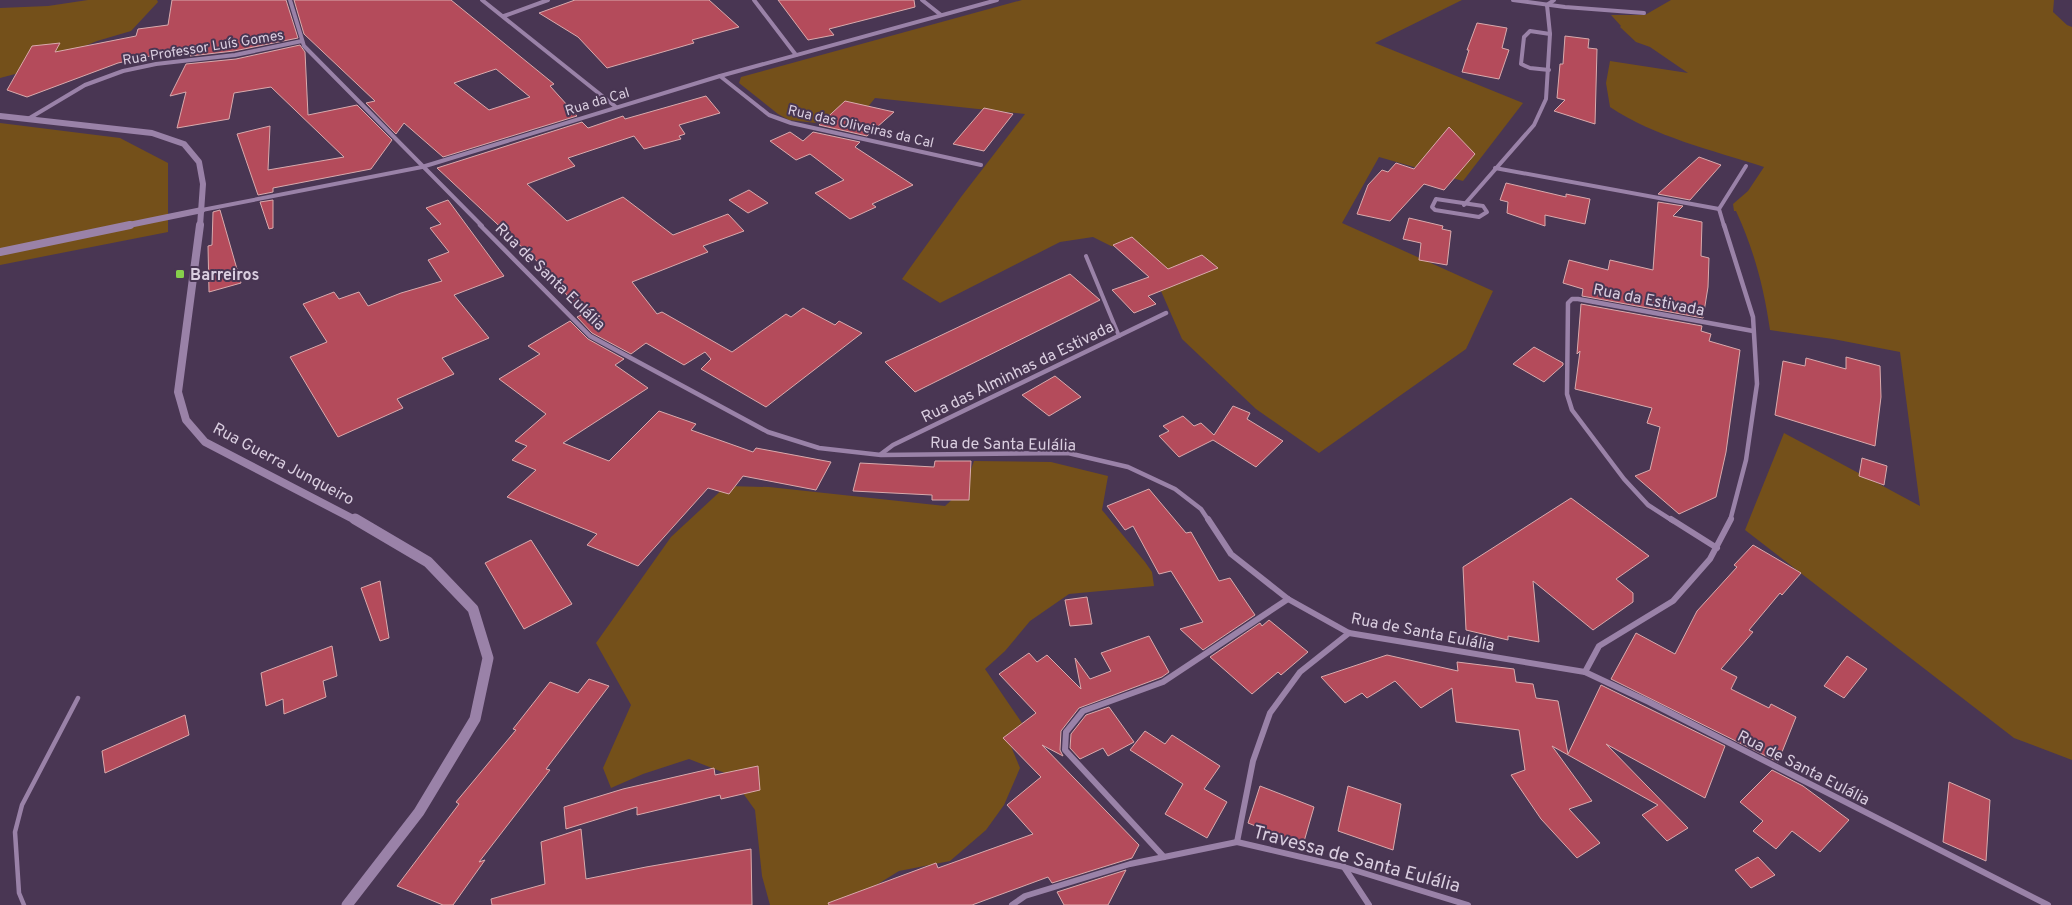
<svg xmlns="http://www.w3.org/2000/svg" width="2072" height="905" font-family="Overpass,sans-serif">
  <rect width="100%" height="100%" fill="#493653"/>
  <g fill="#74501a">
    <path d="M88 0H157L158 2 131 31 97 41 19 73 0 78V8L48 6Z"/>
    <path d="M1022 0H1462L1375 43 1523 103 1463 181 1379 157 1342 223 1493 291 1466 349 1319 453 1256 409 1182 339 1144 252 1111 246 1093 237 1060 242 940 303 902 279 961 197 1025 114 875 98 852 127 789 120 778 114 739 83 741 77Z"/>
    <path d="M1671 0H2054L2053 12 2067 25 2072 27V760L2014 738 1745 530 1784 433 1920 506 1900 352 1833 339 1770 330C1764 288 1754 250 1736 211H1734L1733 204 1748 191 1764 167C1712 150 1655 137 1610 107L1606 83 1610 61 1688 73 1650 47 1636 42 1620 27 1621 26 1611 15H1645Z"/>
    <path d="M0 123 120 138 168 163V232L0 265Z"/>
    <path d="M974 461 1051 462 1108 476 1102 510 1145 562 1152 572 1154 586 1069 594 1030 621 1005 651 985 669 1024 726 1008 739 1020 768 1004 805 986 830 950 861 899 871 860 895 856 905H770L762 876 755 810 730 775 689 759 643 774 611 788 603 768 631 705 596 643 671 537 726 486 769 487 945 506 964 489Z"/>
  </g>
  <g fill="#b44b5b" stroke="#d9aaad" fill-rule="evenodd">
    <path d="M172 0H286L298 38 234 51 190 56 192 52 162 56 164 53 118 63 27 97 7 90 32 46 60 43 55 52 136 36 138 29 168 25Z"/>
    <path d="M294 0H451L554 84 550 86 577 116 443 157 404 123 396 134 366 103 375 101 304 34ZM496 69 530 97 489 110 454 83Z"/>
    <path d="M575 0H709L739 27 692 40 694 43 607 68 578 37 539 13Z"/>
    <path d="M778 0H914L915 7 829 29 834 35 808 40Z"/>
    <path d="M1477 23 1507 28 1502 48 1509 50 1499 79 1462 72 1469 50H1467Z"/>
    <path d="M1565 36 1589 39 1588 48 1597 49 1595 124 1554 111 1565 100 1557 98 1560 64H1563Z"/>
    <path d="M300 45 305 52 308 115 357 105 392 140 371 169 273 188V192L258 195 237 134 270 126 268 170 344 157 271 87 234 93 229 119 177 128 186 92 170 96 186 64 236 59Z"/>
    <path d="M706 96 720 113 679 125 685 134 679 136 681 139 644 149 634 136 568 158 575 166 527 184 567 221 623 197 673 235 728 214 744 231 703 246 708 252 632 282 657 314 662 312 732 352 786 314 791 317 803 308 835 325 839 321 862 333 766 407 701 369 711 359 705 352 684 365 646 343 631 354 592 333 577 317 581 315 554 277 437 168 582 122 588 128 623 116 625 119Z"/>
    <path d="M845 101 894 112 867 136 819 125Z"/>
    <path d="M984 108 1013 114 984 151 953 144Z"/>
    <path d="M1449 127 1475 154 1444 190 1424 184 1390 221 1357 214 1368 185 1382 170 1388 172 1396 163 1414 169Z"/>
    <path d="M790 132 803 141 813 132 860 142 855 147 913 185 872 204 876 207 850 219 815 193 844 180 810 154 796 160 770 141Z"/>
    <path d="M1699 157 1721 165 1690 200 1658 194Z"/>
    <path d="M1506 183 1566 197V194L1590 199 1585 224 1545 215V226L1507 213 1508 202 1500 200Z"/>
    <path d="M749 190 768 203 748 213 729 200Z"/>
    <path d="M273 200V228L269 229 260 202Z"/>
    <path d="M448 200 504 276 454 295 489 338 442 358 454 374 397 399 403 408 338 437 290 357 327 342 303 304 334 292 339 299 359 292 368 306 401 293 442 281 428 260 449 252 430 228 441 224 426 208Z"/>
    <path d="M1658 202 1683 206 1673 216 1702 222 1701 256 1709 258 1708 287 1703 318 1582 296 1583 289 1563 283 1569 260 1608 270 1610 260 1653 270Z"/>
    <path d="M220 210 241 283 209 292 208 246 212 245 213 212Z"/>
    <path d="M1409 218 1443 226 1442 229 1451 231 1447 265 1419 260 1421 243 1403 239Z"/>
    <path d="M1132 237 1168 269 1202 255 1218 268 1148 296 1156 304 1134 313 1112 290 1149 277 1113 245Z"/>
    <path d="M1070 274 1100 300 915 392 885 362Z"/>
    <path d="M1581 304 1702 326 1701 331 1711 334 1709 341 1740 350 1726 452 1716 497 1679 514 1635 476 1650 470 1660 427 1647 423 1652 408 1575 389 1580 351 1577 354Z"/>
    <path d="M570 321 588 339 624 359 615 365 648 388 563 443 609 461 659 411 696 424 691 430 753 452 756 448 831 462 816 490 743 476 729 494 708 488 638 566 587 545 597 534 507 497 536 470 512 460 527 446 515 441 546 414 499 379 540 354 528 346Z"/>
    <path d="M1534 347 1563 363V365L1544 382 1513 364Z"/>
    <path d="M1846 357 1880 366 1881 397 1875 446 1775 415 1783 361 1805 366 1806 358 1846 369Z"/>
    <path d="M1055 376 1081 397 1049 416 1022 395Z"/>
    <path d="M1233 406 1250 413 1247 419 1283 441 1256 467 1213 440 1179 457 1159 436 1169 431 1163 426 1183 416 1194 426 1201 423 1214 435Z"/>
    <path d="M1862 458 1887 466 1884 485 1859 476Z"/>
    <path d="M935 461H971L969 500H932V495L853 491 860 463 934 467Z"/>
    <path d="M1149 489 1186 533 1191 532 1219 581 1230 578 1255 615 1203 650 1180 629 1203 622 1171 571 1159 574 1133 526 1125 530 1107 506Z"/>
    <path d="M1571 498 1649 556 1616 579 1633 593V602L1593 630 1533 581 1539 642 1508 636V640L1466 630 1463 567Z"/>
    <path d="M531 540 572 604 524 629 485 563Z"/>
    <path d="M1753 545 1801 573 1782 595 1780 593 1749 630 1753 632 1721 669 1737 677 1731 689 1769 708 1771 704 1796 717 1778 762 1611 679 1636 633 1675 654 1697 611 1737 567 1734 565Z"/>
    <path d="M380 581 389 638 380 641 361 588Z"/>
    <path d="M1087 597 1092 624 1070 626 1065 600Z"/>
    <path d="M1269 620 1308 652 1281 675 1278 672 1252 694 1210 657 1260 623 1262 626Z"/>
    <path d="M1149 636 1169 672 1162 677 1079 708 1061 731 1060 750 1063 756 1042 745 1139 845 1132 858 1052 883 1048 877 972 905H829L828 903 936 863 938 868 1033 834 1007 805 1041 777 1003 738 1036 713 999 674 1029 653 1037 662 1047 655 1081 689 1075 658 1090 679 1111 671 1101 653Z"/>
    <path d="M332 646 337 676 323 681 326 697 284 714 283 699 266 706 261 673Z"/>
    <path d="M1387 655 1458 671 1457 662 1514 669 1516 682 1533 684 1536 698 1558 701 1568 754 1601 685 1725 746 1705 798 1606 744 1688 828 1667 841 1642 815 1658 805 1552 746 1592 801 1569 809 1600 843 1577 858 1541 819 1511 775 1525 770 1519 730 1456 722 1452 688 1421 708 1395 681 1367 698 1362 693 1345 703 1321 677Z"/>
    <path d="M1847 656 1867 669 1844 698 1824 686Z"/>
    <path d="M589 679 609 686 546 769 550 770 479 862 485 860 453 905H443L397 886 459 804 456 802 516 730 513 729 550 682 578 693Z"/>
    <path d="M1109 707 1134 742 1108 756 1103 748 1080 759 1070 748 1071 734 1086 715Z"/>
    <path d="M185 715 189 735 105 773 102 751Z"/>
    <path d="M1145 731 1165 744 1172 735 1220 766 1204 789 1227 802 1207 838 1165 814 1183 784 1130 750Z"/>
    <path d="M758 766 760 790 721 799 720 795 637 815V807L566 829 564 807 623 789 714 768 715 775Z"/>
    <path d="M1772 770 1803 786 1849 820 1820 852 1792 831 1776 849 1753 831 1763 821 1740 802Z"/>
    <path d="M1949 782 1990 800 1986 861 1943 842Z"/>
    <path d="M1260 786 1314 807 1303 845 1248 823Z"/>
    <path d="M1348 786 1401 804 1393 850 1338 831Z"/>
    <path d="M581 829 586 879 646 867 751 849 752 905H492L491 899 545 884 541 842Z"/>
    <path d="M1758 857 1775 875 1751 888 1735 870Z"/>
    <path d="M1126 870 1108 905H1064L1057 892Z"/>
  </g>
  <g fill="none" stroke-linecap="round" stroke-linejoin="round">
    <path stroke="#9a82a8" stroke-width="4" d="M1086 256 1119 336"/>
    <path stroke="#9a82a8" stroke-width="4.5" d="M24 905 19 893 15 832 22 805 78 698"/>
    <g stroke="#9a82a8" stroke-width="4">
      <path d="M290 0 304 46 482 226"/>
      <path d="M482 0 616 107"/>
      <path d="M754 0 796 55"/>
      <path d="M922 0 941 15"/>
      <path d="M1513 0 1565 7 1644 13"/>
      <path d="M1547 5 1554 0"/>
      <path d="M504 16 548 0"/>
      <path d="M1549 70 1530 68 1521 64 1524 37 1530 31 1550 34"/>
      <path d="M720 76 769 115 791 123 981 165"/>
      <path d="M28 119 85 85 123 71 156 64 235 55 302 41"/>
      <path d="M1495 168 1719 209"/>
      <path d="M1436 199 1483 206 1487 212 1479 217 1435 210 1432 207Z"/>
      <path d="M1464 205 1534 125 1546 99 1550 34 1547 5"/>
      <path d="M202 210 422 167 720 76 997 0"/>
      <path d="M1724 226 1719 209 1746 166"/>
    </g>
    <g stroke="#9a82a8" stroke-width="4.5">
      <path d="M480 225 590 336 768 432 819 448 881 455 1068 453 1128 467 1175 489 1201 509 1209 521"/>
      <path d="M1724 225 1753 317 1757 384 1746 460 1730 521"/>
      <path d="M881 454 893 445 1166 313"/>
      <path d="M1673 521 1648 505 1624 479 1572 410 1567 394 1568 303 1572 299H1578L1753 331"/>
    </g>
    <g stroke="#9a82a8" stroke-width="6">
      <path d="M1208 519 1231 554 1288 599 1349 633 1585 672 1649 702 2048 905"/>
      <path d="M1671 519 1717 548"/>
      <path d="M1585 672 1599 646 1673 601 1710 559 1731 519"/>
      <path d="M1237 842 1253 761 1270 713 1300 672 1349 633"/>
      <path d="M1164 857 1065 750 1066 732 1083 711 1163 682 1288 599"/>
      <path d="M1344 867 1369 905"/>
      <path d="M1012 905 1025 896 1130 864 1237 842 1344 867 1468 905"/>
    </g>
    <g stroke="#9a82a8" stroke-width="6">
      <path d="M0 116 152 133 184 144 199 162 203 184 200 226"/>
      <path d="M124 226 202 210"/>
    </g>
    <g stroke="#9a82a8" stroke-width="8">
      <path d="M200 225 178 392 186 420 205 442 357 521"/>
      <path d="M0 252 130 225"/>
    </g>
    <path stroke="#9a82a8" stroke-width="11" d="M347 905 419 812 475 719 488 658 473 609 428 562 355 519"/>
  </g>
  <rect fill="#86cf4b" stroke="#493653" stroke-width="2" x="175" y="269" width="10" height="10" rx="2.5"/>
  <g text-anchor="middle" stroke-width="4" stroke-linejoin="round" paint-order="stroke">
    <g font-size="14" fill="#dacee0" stroke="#493653">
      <text transform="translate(203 47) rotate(-9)" y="5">Rua Professor Luís Gomes</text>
      <text transform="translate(597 101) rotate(-17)" y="5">Rua da Cal</text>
      <text transform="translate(861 126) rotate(13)" y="5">Rua das Oliveiras da Cal</text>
    </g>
    <g font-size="16" font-weight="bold" fill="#dacee0" stroke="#493653" text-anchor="start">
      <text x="190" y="280">Barreiros</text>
    </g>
    <g font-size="16" fill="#dacee0" stroke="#493653">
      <text transform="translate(551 276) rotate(44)" y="6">Rua de Santa Eulália</text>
      <text transform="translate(1649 299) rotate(11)" y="6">Rua da Estivada</text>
      <text transform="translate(1017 371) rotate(-26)" y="6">Rua das Alminhas da Estivada</text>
      <text transform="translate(1003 443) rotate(1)" y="6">Rua de Santa Eulália</text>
      <text transform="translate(284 463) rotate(28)" y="6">Rua Guerra Junqueiro</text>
      <text transform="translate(1423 631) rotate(11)" y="6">Rua de Santa Eulália</text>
      <text transform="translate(1804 767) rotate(27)" y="6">Rua de Santa Eulália</text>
    </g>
    <g font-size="19" fill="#dacee0" stroke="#493653">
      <text transform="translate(1357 858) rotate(15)" y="7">Travessa de Santa Eulália</text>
    </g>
  </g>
</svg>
